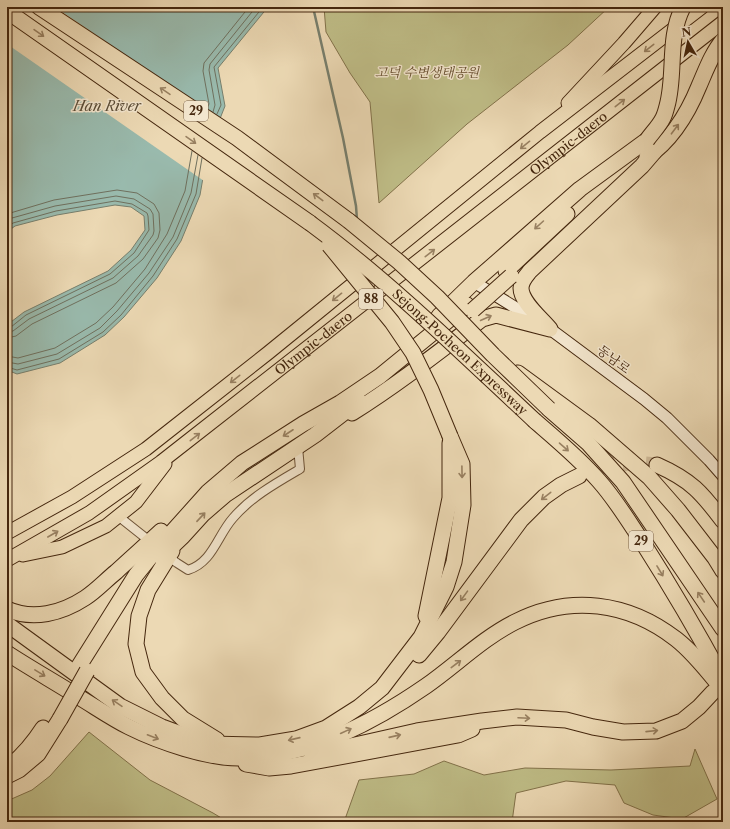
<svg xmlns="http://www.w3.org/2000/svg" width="730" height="829" font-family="'Libre Caslon Text','Noto Serif KR',serif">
  <rect width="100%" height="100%" fill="#ecd9b4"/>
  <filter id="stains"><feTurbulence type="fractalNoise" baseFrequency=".005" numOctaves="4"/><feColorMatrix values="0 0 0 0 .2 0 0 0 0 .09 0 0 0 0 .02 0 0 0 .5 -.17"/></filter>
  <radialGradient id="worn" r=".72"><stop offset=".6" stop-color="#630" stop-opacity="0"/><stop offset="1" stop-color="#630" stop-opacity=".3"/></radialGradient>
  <g fill="#bfbd87" stroke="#82724a">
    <path d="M324 7H609L568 45 467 124 379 203 370 102 350 73 326 32Z"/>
    <path d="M89 732 150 780 213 813 228 822H7V801L32 790 50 776Z"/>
    <path d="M695 749 717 799 682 819 653 815 624 803 615 785 566 781 516 793 512 822H344L359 780 414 774 444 761 484 775 525 768 611 770 690 766Z"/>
  </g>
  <path fill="#99baad" stroke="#777f6d" d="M7 7H268L218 68 225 106 208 149 200 195 181 241 157 278 124 317 105 335 60 363 17 374 7 370V325L24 312 108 271 131 250 145 230 144 216 131 207 115 205 57 215 15 226 7 232Z"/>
  <path fill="#ecd9b4" d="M7 7H55L221 120 210 149 204 181 7 44Z"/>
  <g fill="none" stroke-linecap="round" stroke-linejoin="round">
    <g stroke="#6f705e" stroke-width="1">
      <path d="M207 108 209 104 203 71 204 63 249 7"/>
      <path d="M213 112 215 105 209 70 210 64 256 7"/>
      <path d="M217 114 221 105 214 67 263 7"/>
      <path d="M7 214 54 200 117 190 137 193 154 204 159 213 160 230 158 238 143 259 116 283 32 324 16 336 7 338"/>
      <path d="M7 221 12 218 55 206 116 196 134 199 150 209 153 214 154 231 153 235 138 256 113 278 29 319 13 331 7 332"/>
      <path d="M7 227 13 223 56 211 115 201 132 204 147 213 148 216 149 230 134 253 110 274 26 315 11 327H7"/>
      <path d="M7 356 18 358 55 348 96 323 113 307 145 269 167 234 185 191 192 151"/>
      <path d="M7 362 18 364 57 354 100 328 117 311 149 273 173 237 191 193 198 155"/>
      <path d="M7 367 17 370 59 359 103 332 121 315 153 276 177 239 196 194 202 158"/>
    </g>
    <path stroke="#777f6d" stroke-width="2.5" d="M313 7 343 138 356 206 357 220"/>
    <path stroke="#cbb593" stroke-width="15" stroke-dasharray="15 8" stroke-linecap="butt" d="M579 476C585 473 591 470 597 468 616 462 637 463 657 465"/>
    <g stroke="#6f5438" stroke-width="10">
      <g id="minor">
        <path d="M118 516 152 543"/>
        <path d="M167 556 177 563 188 570C213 562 217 536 233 518 251 497 276 483 300 469L298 447"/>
      </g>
    </g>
    <g stroke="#45270e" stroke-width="13">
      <path id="secondary" d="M474 282 550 329 644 399 667 418 709 460 723 476"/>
    </g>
    <g stroke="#45270e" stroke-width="15">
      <g id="trunk">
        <path d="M568 103 624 43 655 7"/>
        <path d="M7 533 72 497 146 449 268 353 540 132 702 7"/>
        <path d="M23 555 62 547 106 526 136 502 165 464"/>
        <path id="s1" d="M7 560 89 513 161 462 723 22"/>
      </g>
    </g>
    <g stroke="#45270e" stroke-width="17">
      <g id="motorway">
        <path d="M39 7 237 138 349 221"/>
        <path d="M7 11 310 223"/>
        <path d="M647 157C672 140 688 113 699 86 706 70 712 53 723 40"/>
        <path d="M506 271 567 214"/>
        <path d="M439 316 474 282 580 189 647 140"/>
        <path d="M518 373 589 425 649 477 678 510 715 558 723 571"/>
        <path d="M549 409 588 443 623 482 723 629"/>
        <path d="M352 413C397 385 440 351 482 319L496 315 550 329C541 318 521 302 521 288 521 281 526 276 530 271L642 166 654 152"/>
        <path d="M535 421C557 440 580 459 599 481 616 500 629 522 643 543 671 587 698 633 723 679"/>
        <path d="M657 465C691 480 702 493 723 521"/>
        <path d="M172 551 148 590 139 616 136 644 143 672 162 698 183 719 217 740"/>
        <path d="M161 557 183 536 203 514 225 495 315 435 359 401"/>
        <path d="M7 609C33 621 62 613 85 598 96 591 106 580 116 572 131 558 146 545 161 531"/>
        <path d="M426 616 450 498V443"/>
        <path d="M7 624 120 706 162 727 208 744 260 745 296 739 326 728 359 707 382 688 421 637 446 587 454 562 463 505 462 464 450 436"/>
        <path d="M7 653C30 668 53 681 77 696 94 706 111 718 129 727 159 742 209 759 242 758 307 757 374 722 426 686 456 665 483 638 515 622 570 594 628 602 676 639 694 653 709 673 723 690"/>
        <path d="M419 655 438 632 521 520 544 497 561 485 579 476"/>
        <path d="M79 666 136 575 156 550 208 492 242 463 303 424 340 403 380 376 467 305"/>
        <path d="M311 752 337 749 417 731 482 721 517 717 566 720 593 727 623 732 656 731 682 721 699 707 713 692"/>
        <path d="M246 764 269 768 291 766 458 735 472 729"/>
        <path d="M11 765C24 754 34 742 43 728"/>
        <path d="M7 776 19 770 38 754 60 719"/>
      </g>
    </g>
    <use href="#minor" stroke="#f3e6ce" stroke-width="8"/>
    <use href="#secondary" stroke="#f3e6ce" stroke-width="11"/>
    <use href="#trunk" stroke="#ecd9b4" stroke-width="13"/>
    <use href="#motorway" stroke="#ecd9b4" stroke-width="15"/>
    <g stroke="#45270e" stroke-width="17" stroke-linecap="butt">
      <g id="motorway-bridge">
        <path d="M647 140C652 133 659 126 663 118 665 114 666 110 667 106 676 74 667 38 683 7"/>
        <path d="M349 221 399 262 437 297 493 355 549 409"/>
        <path id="s2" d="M310 223C390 282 462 353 535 421"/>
        <path d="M329 245 392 322 413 353 431 390 450 436"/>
        <path d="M473 310 511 276"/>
        <path d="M60 719 87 671"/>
      </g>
    </g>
    <use href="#motorway-bridge" stroke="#ecd9b4" stroke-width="15"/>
  </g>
  <defs><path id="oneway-shaft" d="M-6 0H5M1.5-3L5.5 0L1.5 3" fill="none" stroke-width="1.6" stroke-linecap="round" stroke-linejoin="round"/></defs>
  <g stroke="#988061">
    <use href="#oneway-shaft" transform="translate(39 33) rotate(35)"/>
    <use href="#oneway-shaft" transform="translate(649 48) rotate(142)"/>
    <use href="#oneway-shaft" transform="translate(165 91) rotate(-146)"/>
    <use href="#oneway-shaft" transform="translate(620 103) rotate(-38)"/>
    <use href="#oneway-shaft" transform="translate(675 129) rotate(-53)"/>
    <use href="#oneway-shaft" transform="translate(191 140) rotate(35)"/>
    <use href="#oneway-shaft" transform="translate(525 145) rotate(141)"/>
    <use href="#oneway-shaft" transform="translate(318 197) rotate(-143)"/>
    <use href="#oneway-shaft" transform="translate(539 225) rotate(138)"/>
    <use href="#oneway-shaft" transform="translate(430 253) rotate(-38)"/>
    <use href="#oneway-shaft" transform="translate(337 297) rotate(141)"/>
    <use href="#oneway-shaft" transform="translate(486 318) rotate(-24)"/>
    <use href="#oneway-shaft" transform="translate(235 379) rotate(142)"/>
    <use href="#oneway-shaft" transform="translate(288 433) rotate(147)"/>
    <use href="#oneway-shaft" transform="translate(195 437) rotate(-38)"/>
    <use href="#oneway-shaft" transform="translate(564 447) rotate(41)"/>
    <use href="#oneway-shaft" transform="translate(462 472) rotate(89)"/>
    <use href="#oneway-shaft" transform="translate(546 496) rotate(142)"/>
    <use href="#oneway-shaft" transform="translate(201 517) rotate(-47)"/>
    <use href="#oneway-shaft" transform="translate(53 534) rotate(-30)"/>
    <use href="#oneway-shaft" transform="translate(660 571) rotate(59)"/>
    <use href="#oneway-shaft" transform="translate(464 596) rotate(126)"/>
    <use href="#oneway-shaft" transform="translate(701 597) rotate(-124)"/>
    <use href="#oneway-shaft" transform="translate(456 664) rotate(-37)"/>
    <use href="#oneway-shaft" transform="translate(40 673) rotate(31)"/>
    <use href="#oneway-shaft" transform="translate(117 703) rotate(-146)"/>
    <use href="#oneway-shaft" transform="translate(524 718) rotate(3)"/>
    <use href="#oneway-shaft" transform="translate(346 731) rotate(-25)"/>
    <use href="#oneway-shaft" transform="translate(652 731) rotate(-6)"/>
    <use href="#oneway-shaft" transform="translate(395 736) rotate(-13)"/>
    <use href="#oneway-shaft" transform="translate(153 737) rotate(21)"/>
    <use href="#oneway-shaft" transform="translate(294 739) rotate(167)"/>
  </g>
  <g text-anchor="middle" stroke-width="3" stroke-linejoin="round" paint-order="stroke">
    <g fill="#f3e6ce" stroke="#796048" stroke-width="1">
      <rect x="184" y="101" width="24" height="20" rx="3"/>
      <rect x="359" y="289" width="24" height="20" rx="3"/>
      <rect x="629" y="531" width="24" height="20" rx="3"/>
    </g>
    <g font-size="12" font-weight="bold" fill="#45270e">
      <text x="196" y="115">29</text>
      <text x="371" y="303">88</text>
      <text x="641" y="545">29</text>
    </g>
    <g font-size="13" font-style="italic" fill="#644c2c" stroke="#f3e6ce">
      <text x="427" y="77">고덕 수변생태공원</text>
    </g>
    <g font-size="13" fill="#45270e" stroke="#f3e6ce">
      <text dy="5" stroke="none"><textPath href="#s1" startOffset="700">Olympic-daero</textPath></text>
      <text dy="5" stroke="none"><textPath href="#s1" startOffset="376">Olympic-daero</textPath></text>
      <text dy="5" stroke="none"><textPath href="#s2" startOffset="198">Sejong-Pocheon Expressway</textPath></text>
      <text transform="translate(614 359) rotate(37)" y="5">동남로</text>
    </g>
    <g font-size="14" font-style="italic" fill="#5a4c36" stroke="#f3e6ce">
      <text x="107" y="111">Han River</text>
    </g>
  </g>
  <rect width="730" height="829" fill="none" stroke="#ecd9b4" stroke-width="24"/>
  <rect x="8" y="8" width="714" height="813" fill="none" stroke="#45270e" stroke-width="2"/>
  <rect x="12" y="12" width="706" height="805" fill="none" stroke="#45270e"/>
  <g transform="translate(688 42) rotate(351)" stroke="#f3e6ce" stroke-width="3" paint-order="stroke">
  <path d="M0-3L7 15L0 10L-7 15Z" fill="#45270e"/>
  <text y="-6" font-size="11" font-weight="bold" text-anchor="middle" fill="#45270e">N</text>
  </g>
  <rect width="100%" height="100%" filter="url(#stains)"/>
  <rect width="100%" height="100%" fill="url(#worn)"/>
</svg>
